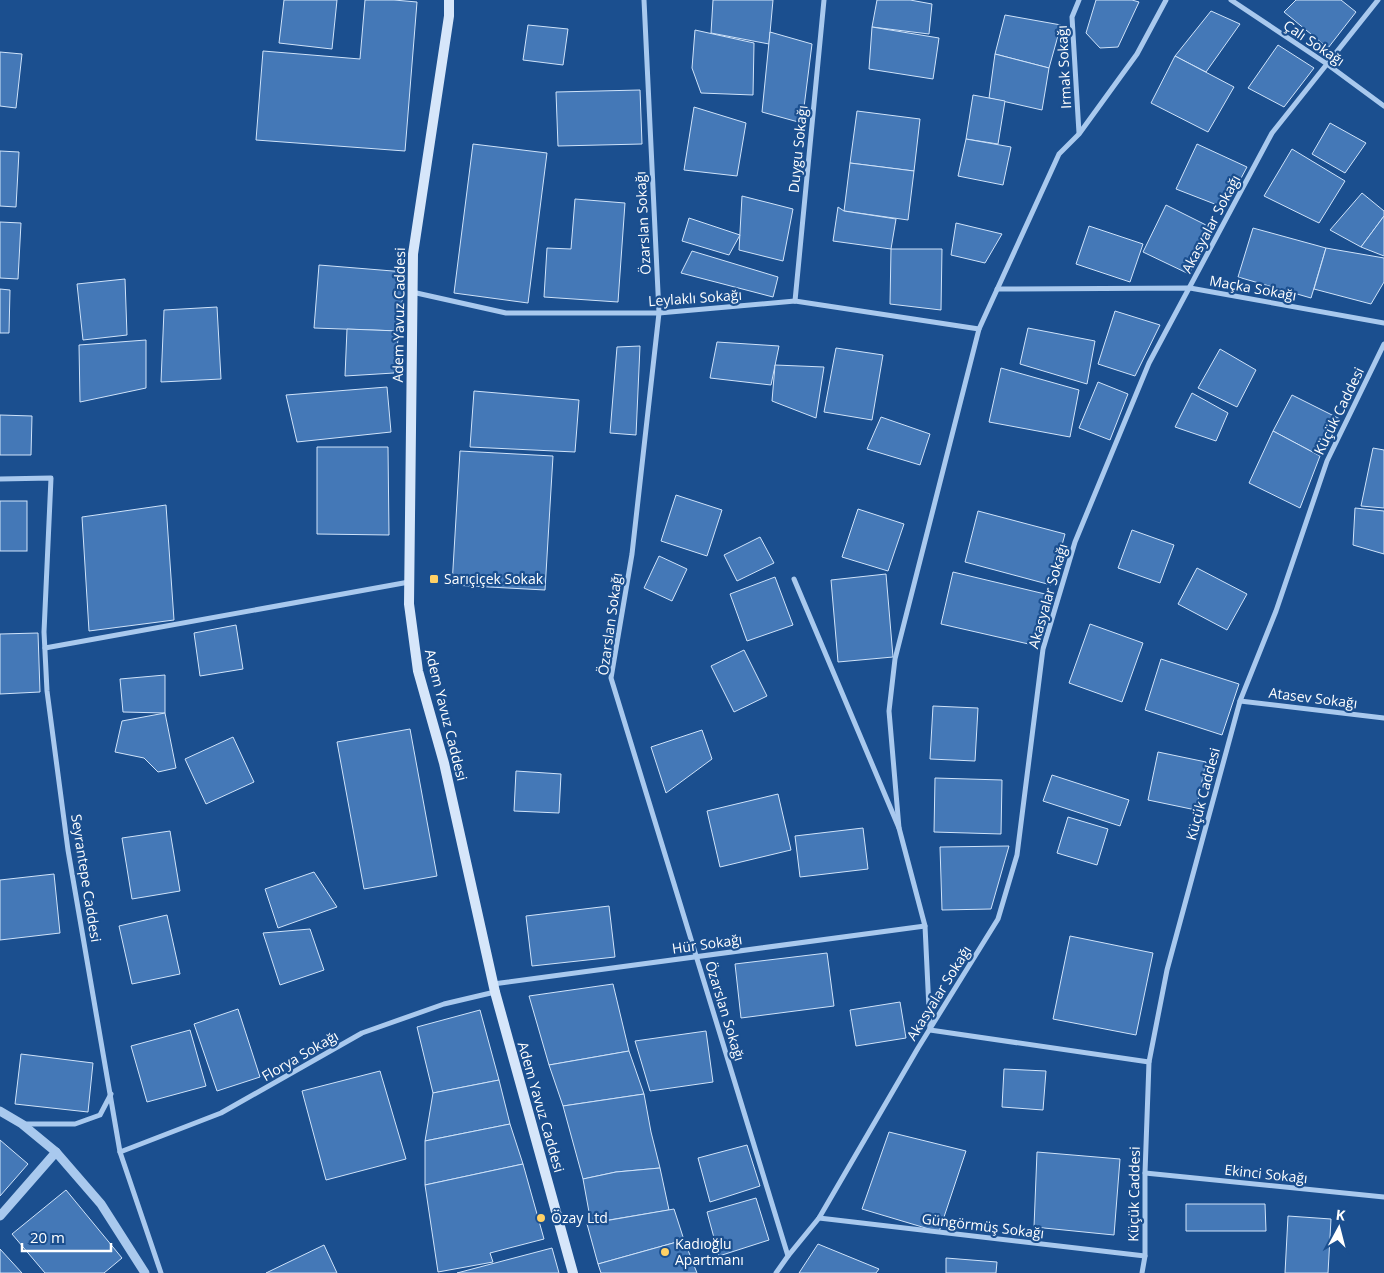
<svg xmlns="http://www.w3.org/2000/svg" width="1384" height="1273" font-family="'Open Sans',sans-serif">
  <rect width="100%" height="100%" fill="#1b4f8f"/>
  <g fill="#4478b7" stroke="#cfe3fa">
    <path d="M284 0H337L332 49 279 43Z"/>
    <path d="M365 0H394L417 2 405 151 256 140 263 51 360 59Z"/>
    <path d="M713 0H773L769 44 711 33Z"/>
    <path d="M877 0H910L932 4 929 34 872 27Z"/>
    <path d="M1096 0H1132L1139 2 1118 47 1100 48 1086 33Z"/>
    <path d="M1296 0H1341L1356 12 1328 48 1284 12Z"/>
    <path d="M1211 11 1240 24 1206 72 1175 56Z"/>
    <path d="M1005 15 1061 25 1049 68 995 54Z"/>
    <path d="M528 25 568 29 563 65 523 60Z"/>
    <path d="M872 27 939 38 933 79 869 69Z"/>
    <path d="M695 30 754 43 753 95 701 93 692 68Z"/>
    <path d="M770 32 812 44 802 123 762 112Z"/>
    <path d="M1278 45 1314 68 1284 107 1248 88Z"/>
    <path d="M0 52 22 54 16 108 0 106Z"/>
    <path d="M995 54 1049 68 1042 110 989 98Z"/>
    <path d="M1175 56 1234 87 1208 132 1151 103Z"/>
    <path d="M640 90 642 144 558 146 556 92Z"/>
    <path d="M973 95 1005 101 998 144 966 139Z"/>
    <path d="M694 107 746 123 737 176 684 170Z"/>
    <path d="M857 111 920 119 914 171 850 163Z"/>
    <path d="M1330 123 1366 143 1345 173 1312 154Z"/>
    <path d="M966 139 1011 147 1003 185 958 176Z"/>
    <path d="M473 144 547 153 528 303 454 293Z"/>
    <path d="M1197 144 1247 167 1225 208 1176 189Z"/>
    <path d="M1292 149 1345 181 1319 223 1264 196Z"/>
    <path d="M0 151 19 152 16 207 0 206Z"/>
    <path d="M850 163 914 171 908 220 844 211Z"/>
    <path d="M1362 193 1384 211V216L1361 247 1330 230Z"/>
    <path d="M742 196 793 209 783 261 739 250Z"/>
    <path d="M575 199 625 203 618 302 544 297 547 248 571 249Z"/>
    <path d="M1166 205 1212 228 1189 274 1143 252Z"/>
    <path d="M838 207 844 211 896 219 891 249 833 241Z"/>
    <path d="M1384 216V256L1361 247Z"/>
    <path d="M689 218 740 235 729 255 682 241Z"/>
    <path d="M0 222 21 223 18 279 0 278Z"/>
    <path d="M956 223 1002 234 985 263 951 255Z"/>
    <path d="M1089 226 1143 244 1130 282 1076 264Z"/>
    <path d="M1253 228 1326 248 1311 298 1238 277Z"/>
    <path d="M1326 248 1384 258V282L1371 304 1314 289Z"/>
    <path d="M891 249H942L941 310 890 304Z"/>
    <path d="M692 251 778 277 773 297 681 273Z"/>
    <path d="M319 265 405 272 399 331 314 328Z"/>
    <path d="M125 279 127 335 83 340 77 284Z"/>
    <path d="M0 289 10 290 9 333H0Z"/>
    <path d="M217 307 221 379 161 382 164 310Z"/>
    <path d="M1115 311 1160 325 1135 376 1098 364Z"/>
    <path d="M1028 328 1095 341 1087 384 1020 364Z"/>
    <path d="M347 329 399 331 394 373 345 376Z"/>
    <path d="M146 340V388L80 402 79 345Z"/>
    <path d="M717 342 779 346 771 385 710 378Z"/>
    <path d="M640 346 636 435 610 433 617 347Z"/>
    <path d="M836 348 883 355 872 420 824 412Z"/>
    <path d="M1220 349 1256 370 1237 407 1198 388Z"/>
    <path d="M775 365 824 367 816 418 772 401Z"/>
    <path d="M1001 368 1079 390 1070 437 989 422Z"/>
    <path d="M1098 382 1128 394 1110 440 1079 428Z"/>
    <path d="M387 387 391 432 297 442 286 395Z"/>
    <path d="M474 391 579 400 575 452 470 447Z"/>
    <path d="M1192 393 1228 413 1216 441 1175 427Z"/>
    <path d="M1292 395 1340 419 1320 456 1273 431Z"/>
    <path d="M0 415 32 416 31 455H0Z"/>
    <path d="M881 417 930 434 920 465 867 449Z"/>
    <path d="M1273 431 1320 456 1300 508 1249 483Z"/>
    <path d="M317 447H388L389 535 317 534Z"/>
    <path d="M1373 448 1384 450V508L1361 506Z"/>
    <path d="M460 451 553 456 545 590 452 585Z"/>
    <path d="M676 495 722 510 707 556 661 541Z"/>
    <rect x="0" y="501" width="27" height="50"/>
    <path d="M166 505 174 620 89 631 82 517Z"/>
    <path d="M1355 508 1384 511V554L1353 545Z"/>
    <path d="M858 509 904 524 888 571 842 557Z"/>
    <path d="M978 511 1065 534 1051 585 965 562Z"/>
    <path d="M1132 530 1174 545 1160 583 1118 568Z"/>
    <path d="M760 537 774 563 737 581 724 555Z"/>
    <path d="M659 556 687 569 672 601 644 588Z"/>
    <path d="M1197 568 1247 594 1227 630 1178 604Z"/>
    <path d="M953 572 1045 594 1033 645 941 624Z"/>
    <path d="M886 574 893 657 838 662 831 580Z"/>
    <path d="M775 577 793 625 747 641 730 594Z"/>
    <path d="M1090 624 1143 643 1122 702 1069 683Z"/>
    <path d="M236 625 243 669 200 676 194 633Z"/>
    <path d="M38 633 40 692 0 694V634Z"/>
    <path d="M744 650 767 696 734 712 711 666Z"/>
    <path d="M1161 659 1239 684 1222 735 1145 710Z"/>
    <path d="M165 675V713L123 712 120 679Z"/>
    <path d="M933 706 978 708 975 761 930 759Z"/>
    <path d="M165 713 176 768 158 772 144 758 115 752 122 721Z"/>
    <path d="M410 729 437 876 364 889 337 742Z"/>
    <path d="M702 730 712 759 666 793 651 747Z"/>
    <path d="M233 737 254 782 206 804 185 759Z"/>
    <path d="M1158 752 1206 762 1196 810 1148 800Z"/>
    <path d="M516 771 561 774 559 813 514 811Z"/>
    <path d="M1052 775 1129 800 1120 826 1043 801Z"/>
    <path d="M935 778 1002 780 1001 834 934 832Z"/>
    <path d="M778 794 791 850 720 867 707 811Z"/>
    <path d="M1068 817 1108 829 1097 865 1057 853Z"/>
    <path d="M863 828 868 869 800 877 795 836Z"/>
    <path d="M170 831 180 891 132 899 122 838Z"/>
    <path d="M1009 846 991 909 942 910 940 847Z"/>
    <path d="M314 872 337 907 278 928 265 889Z"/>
    <path d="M54 874 60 933 0 940V880Z"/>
    <path d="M609 906 615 957 532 966 526 916Z"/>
    <path d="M167 915 180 974 132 984 119 926Z"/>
    <path d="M310 929 324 970 280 985 263 933Z"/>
    <path d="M1070 936 1153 953 1136 1035 1053 1019Z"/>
    <path d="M827 953 834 1006 741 1018 735 964Z"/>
    <path d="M613 984 629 1051 549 1065 529 996Z"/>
    <path d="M900 1002 906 1038 856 1046 850 1010Z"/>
    <path d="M238 1009 260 1077 217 1091 194 1024Z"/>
    <path d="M480 1010 499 1080 433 1093 417 1027Z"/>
    <path d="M190 1030 206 1086 147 1102 131 1046Z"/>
    <path d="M706 1031 713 1082 650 1091 635 1041Z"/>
    <path d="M629 1051 644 1094 563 1106 549 1065Z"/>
    <path d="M21 1054 93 1063 88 1112 15 1104Z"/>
    <path d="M1004 1069 1046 1071 1043 1110 1002 1107Z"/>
    <path d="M380 1071 406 1159 326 1180 302 1091Z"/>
    <path d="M499 1080 510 1124 425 1141 433 1093Z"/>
    <path d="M644 1094 651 1132 660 1168 616 1172 583 1179 563 1106Z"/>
    <path d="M510 1124 523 1164 425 1185V1141Z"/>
    <path d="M889 1132 966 1151 939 1232 862 1209Z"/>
    <path d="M0 1140 28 1164 0 1196Z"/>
    <path d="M747 1145 760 1186 710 1202 698 1158Z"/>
    <path d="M1037 1152 1120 1159 1114 1235 1034 1227Z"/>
    <path d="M523 1164 544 1239 490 1253 493 1262 438 1272 425 1185Z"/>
    <path d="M660 1168 669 1210 591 1223 583 1179 616 1172Z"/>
    <path d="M66 1190 122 1258 104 1273H45L12 1234Z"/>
    <path d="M756 1198 769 1240 719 1256 707 1212Z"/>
    <path d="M1186 1204H1265L1266 1231H1186Z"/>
    <path d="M674 1209 684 1240 598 1264 587 1224Z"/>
    <path d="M1288 1216 1331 1219 1328 1273H1285Z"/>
    <path d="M684 1240 697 1273H601L598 1264Z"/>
    <path d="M818 1244 879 1269 876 1273H799Z"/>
    <path d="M324 1245 337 1273H266Z"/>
    <path d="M552 1248 559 1273H457Z"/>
    <path d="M0 1249 22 1273H0Z"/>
    <path d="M946 1258 997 1262 996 1273H946Z"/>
  </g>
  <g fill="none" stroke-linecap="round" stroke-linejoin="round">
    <g stroke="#a9c9ee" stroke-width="5">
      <path d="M644 0 659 313 632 554 611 678 788 1256"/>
      <path d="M1231 0 1327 64 1384 106"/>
      <path d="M1079 133 1072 17 1079 0"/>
      <path d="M997 289 1190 288 1384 323"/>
      <path d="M412 292 506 313H659L795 301 979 329"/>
      <path d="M795 301 824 0"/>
      <path d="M0 479 51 478 44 632 47 691 68 850 120 1152 161 1273"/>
      <path d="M794 579 899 828 925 926 930 1030 1149 1062"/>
      <path d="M45 648 409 582"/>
      <path d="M1240 701 1384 718"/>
      <path d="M899 828 889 711 895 659 979 329 1059 154 1079 134 1137 54 1166 0"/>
      <path d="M493 984 925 926"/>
      <path d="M23 1124H75L100 1115 111 1094"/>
      <path d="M120 1152 221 1113 362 1033 444 1004 495 992"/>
      <path d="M1145 1173 1384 1197"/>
      <path d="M819 1218 1145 1256"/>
      <path d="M776 1273 788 1256 819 1218 918 1048 998 919 1017 855 1043 649 1075 542 1149 363 1272 133 1378 0"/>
      <path d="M1142 1273 1145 1256V1173L1149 1062 1167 970 1240 701 1276 611 1327 461 1384 344"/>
    </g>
    <g stroke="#a9c9ee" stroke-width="9">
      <path d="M0 1111 22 1124 56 1152 101 1204 145 1273"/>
      <path d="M0 1216 56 1152"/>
    </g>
    <path stroke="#d6e6fa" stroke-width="10" d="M449 0V16L413 254 409 604 418 671 444 763 495 992 573 1273"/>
  </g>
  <g fill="#ffd166" stroke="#1b4f8f" stroke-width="2">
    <rect x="429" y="574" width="10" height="10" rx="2.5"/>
    <circle cx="541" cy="1218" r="5"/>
    <circle cx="665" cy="1252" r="5"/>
  </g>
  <g text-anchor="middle" stroke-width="4.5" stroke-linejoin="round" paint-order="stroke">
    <g font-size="14" fill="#fff" stroke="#1b4f8f">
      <text transform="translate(1314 43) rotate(34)" y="5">Çalı Sokağı</text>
      <text transform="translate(1064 67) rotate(-93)" y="5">Irmak Sokağı</text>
      <text transform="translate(798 149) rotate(-84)" y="5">Duygu Sokağı</text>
      <text transform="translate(643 223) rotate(-93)" y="5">Özarslan Sokağı</text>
      <text transform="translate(1211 224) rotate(-62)" y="5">Akasyalar Sokağı</text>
      <text transform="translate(1253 288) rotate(10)" y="5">Maçka Sokağı</text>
      <text transform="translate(695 298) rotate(-4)" y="5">Leylaklı Sokağı</text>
      <text transform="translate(399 315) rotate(-89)" y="5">Adem Yavuz Caddesi</text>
      <text transform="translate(1339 411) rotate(-64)" y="5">Küçük Caddesi</text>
      <text transform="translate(1048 596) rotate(-74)" y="5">Akasyalar Sokağı</text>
      <text transform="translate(610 624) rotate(-82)" y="5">Özarslan Sokağı</text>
      <text transform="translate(1313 698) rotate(7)" y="5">Atasev Sokağı</text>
      <text transform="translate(446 715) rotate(76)" y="5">Adem Yavuz Caddesi</text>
      <text transform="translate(1203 794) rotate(-75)" y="5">Küçük Caddesi</text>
      <text transform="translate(86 878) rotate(81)" y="5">Seyrantepe Caddesi</text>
      <text transform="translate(707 944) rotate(-8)" y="5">Hür Sokağı</text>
      <text transform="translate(939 993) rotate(-58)" y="5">Akasyalar Sokağı</text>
      <text transform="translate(725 1011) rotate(73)" y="5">Özarslan Sokağı</text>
      <text transform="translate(300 1056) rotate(-30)" y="5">Florya Sokağı</text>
      <text transform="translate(541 1107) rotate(74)" y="5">Adem Yavuz Caddesi</text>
      <text transform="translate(1266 1174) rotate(6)" y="5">Ekinci Sokağı</text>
      <text transform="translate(1134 1194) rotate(-89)" y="5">Küçük Caddesi</text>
      <text transform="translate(983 1226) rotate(7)" y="5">Güngörmüş Sokağı</text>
    </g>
    <g font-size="14" fill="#fff" stroke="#1b4f8f" text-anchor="start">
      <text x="444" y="584">Sarıçiçek Sokak</text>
      <text x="551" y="1223">Özay Ltd</text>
      <text x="675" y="1249">Kadıoğlu<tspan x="675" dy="16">Apartmanı</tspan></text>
    </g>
  </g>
  <g transform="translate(1339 1228) rotate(7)" stroke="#1b4f8f" stroke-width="4" paint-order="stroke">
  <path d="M0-4L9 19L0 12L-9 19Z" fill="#ffffff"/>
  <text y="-8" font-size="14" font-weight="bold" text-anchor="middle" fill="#ffffff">K</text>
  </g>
  <path d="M22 1243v8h89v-8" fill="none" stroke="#ffffff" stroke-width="2.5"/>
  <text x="30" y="1243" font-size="15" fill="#ffffff" stroke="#1b4f8f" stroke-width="4" paint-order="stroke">20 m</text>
</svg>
